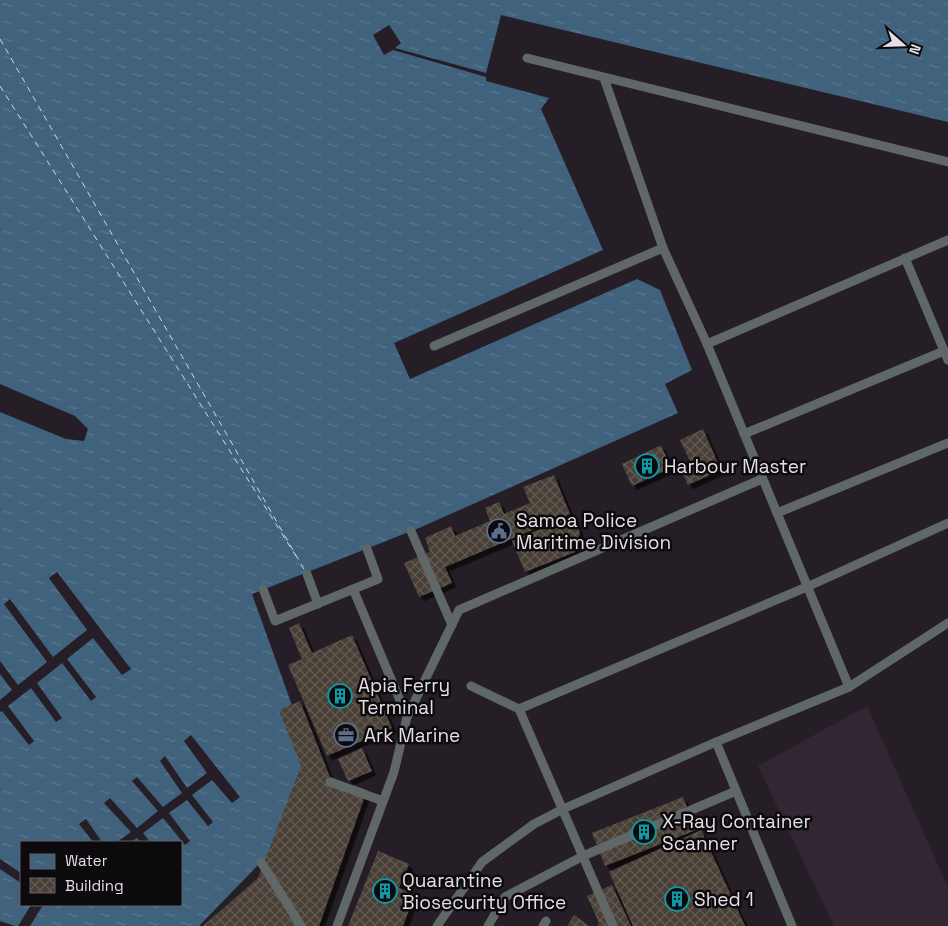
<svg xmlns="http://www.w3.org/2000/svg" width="948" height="926" font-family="'Space Grotesk',sans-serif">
  <defs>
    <pattern id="water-ripples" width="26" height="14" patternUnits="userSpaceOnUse" patternTransform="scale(1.25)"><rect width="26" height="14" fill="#40627d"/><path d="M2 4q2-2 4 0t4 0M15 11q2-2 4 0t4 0" fill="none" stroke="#5b788f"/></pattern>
    <pattern id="building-cross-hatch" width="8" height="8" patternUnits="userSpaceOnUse" patternTransform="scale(1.25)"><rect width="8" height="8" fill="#483f36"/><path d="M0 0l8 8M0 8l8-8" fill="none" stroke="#625a53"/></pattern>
    <filter id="shadow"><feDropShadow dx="4.5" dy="4.5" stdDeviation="0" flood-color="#0009"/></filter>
  </defs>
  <rect width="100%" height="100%" fill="#261e27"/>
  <path fill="#322633" d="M867 706 948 887V926H834L758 766Z"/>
  <path fill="url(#water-ripples)" fill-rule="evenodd" d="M0 0H948V122L501 15 486 73 395 48 401 43 389 25 373 35 384 55 393 50 486 77V81L549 98 541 109 603 250 394 343 410 379 637 279 660 290 692 370 665 384 678 413 419 528 252 594 298 722 320 771 286 849 261 862 199 926H15L0 921V412L66 439 84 441 88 429 75 416 0 384ZM21 842H181V905H21Z"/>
  <g fill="#261e27">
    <path d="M57 572 131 669 122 675 93 638 67 659 96 697 91 701 62 663 37 683 62 718 56 722 31 688 8 706 34 741 29 745 2 711 0 712V700L12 690 0 674V661L18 685 47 662 4 604 10 599 53 657 87 630 49 578Z"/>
    <path d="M191 735 240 797 232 803 212 780 192 795 213 822 208 826 187 800 169 813 190 841 185 845 163 818 143 833 150 842H140L137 838 131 842H117L131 832 104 803 110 798 137 828 158 811 132 781 137 777 163 807 182 793 160 761 165 756 187 788 207 773 184 741Z"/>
    <path d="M86 819 102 842H93L79 824Z"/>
    <path d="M0 859 21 873V883L0 869Z"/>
    <path d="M31 905H43L30 926H18Z"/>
  </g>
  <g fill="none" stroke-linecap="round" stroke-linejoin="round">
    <g stroke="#bbdefa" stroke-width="1" stroke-dasharray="6 5" stroke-linecap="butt">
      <path d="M0 39 305 571"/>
      <path d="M0 86 296 556"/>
    </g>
  </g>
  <g fill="url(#building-cross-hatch)" filter="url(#shadow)">
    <path d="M703 429 721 470 688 485 679 466 690 461 680 440Z"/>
    <path d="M661 445 671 468 632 486 622 464Z"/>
    <path d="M554 475 570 514 445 567 452 583 419 597 404 563 430 552 425 538 451 526 455 536 490 521 485 508 499 502 504 514 530 503 523 487Z"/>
    <path d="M573 515 580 533 575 552 525 572 512 541Z"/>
    <path d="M299 623 312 653 352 635 392 728 327 756 288 665 302 659 289 628Z"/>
    <path d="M300 701 330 777 367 790 319 926H203L258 878 301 766 279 710Z"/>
    <path d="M362 748 372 771 348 781 338 759Z"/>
    <path d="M683 797 696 830 605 866 592 833Z"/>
    <path d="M701 830 745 926H633L609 872Z"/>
    <path d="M378 851 409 864 399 888 415 894 403 926H348Z"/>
    <path d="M612 885 631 926H597L599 923 587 896Z"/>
    <path d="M574 915 589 926H567Z"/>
  </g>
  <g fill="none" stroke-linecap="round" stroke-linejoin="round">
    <g stroke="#606767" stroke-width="9">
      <path d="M527 58 948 162"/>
      <path d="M604 78 663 248 707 344 849 687"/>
      <path d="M905 258 948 360"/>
      <path d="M707 344 948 240"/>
      <path d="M434 346 663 248"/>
      <path d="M744 434 944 351"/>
      <path d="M777 513 948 443"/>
      <path d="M411 531 452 625"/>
      <path d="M307 574 318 604"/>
      <path d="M263 589 275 621 378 579 367 549"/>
      <path d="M471 686 519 709 613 926"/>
      <path d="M519 709 809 586 948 523"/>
      <path d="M407 717 459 610 762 479"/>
      <path d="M716 742 792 926"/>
      <path d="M330 782 383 801"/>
      <path d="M261 862 301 926"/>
      <path d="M337 926 394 772 407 717 353 589"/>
      <path d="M437 926 482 862 534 824 563 809 716 742 849 687 948 623"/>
      <path d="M488 926 505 897 583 856 736 791"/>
      <path d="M543 926 546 921"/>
    </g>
  </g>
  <defs>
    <g id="building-ring" transform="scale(1.25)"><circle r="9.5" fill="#0d0a0e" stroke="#0f9aa8" stroke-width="1.5"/><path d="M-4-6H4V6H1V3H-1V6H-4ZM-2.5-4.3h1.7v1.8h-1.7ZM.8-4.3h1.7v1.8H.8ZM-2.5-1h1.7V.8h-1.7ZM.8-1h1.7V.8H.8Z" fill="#0f9aa8"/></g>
    <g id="civic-ring" transform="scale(1.25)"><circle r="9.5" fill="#0d0a0e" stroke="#5c6f8a" stroke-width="1.5"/><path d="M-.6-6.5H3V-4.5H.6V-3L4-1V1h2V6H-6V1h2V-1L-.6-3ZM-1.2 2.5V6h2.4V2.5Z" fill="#5c6f8a"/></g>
    <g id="office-ring" transform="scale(1.25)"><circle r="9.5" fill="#0d0a0e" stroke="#5c6f8a" stroke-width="1.5"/><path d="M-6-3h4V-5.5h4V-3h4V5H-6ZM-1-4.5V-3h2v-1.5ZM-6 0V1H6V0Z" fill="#5c6f8a"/></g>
  </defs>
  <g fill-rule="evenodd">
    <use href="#building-ring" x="647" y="466"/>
    <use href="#civic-ring" x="499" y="531"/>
    <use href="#building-ring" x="340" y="696"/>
    <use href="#office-ring" x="346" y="735"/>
    <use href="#building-ring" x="644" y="832"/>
    <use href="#building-ring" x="385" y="891"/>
    <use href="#building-ring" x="677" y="899"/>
  </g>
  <g text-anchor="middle" stroke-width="5" stroke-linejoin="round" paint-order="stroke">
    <g font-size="19" fill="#e4dfe4" stroke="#0d0a0e" text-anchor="start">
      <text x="664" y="473">Harbour Master</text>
      <text x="516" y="527">Samoa Police<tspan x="516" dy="22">Maritime Division</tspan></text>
      <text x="358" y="692">Apia Ferry<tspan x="358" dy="22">Terminal</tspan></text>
      <text x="364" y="742">Ark Marine</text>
      <text x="662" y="828">X-Ray Container<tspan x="662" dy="22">Scanner</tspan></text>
      <text x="402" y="887">Quarantine<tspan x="402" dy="22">Biosecurity Office</tspan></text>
      <text x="694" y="906">Shed 1</text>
    </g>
  </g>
  <rect x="20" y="841" width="162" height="65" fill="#0d0a0e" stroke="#635f64"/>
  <rect x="30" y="854" width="25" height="15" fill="url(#water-ripples)" stroke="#635f64"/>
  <text x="65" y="866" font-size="15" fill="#e4dfe4">Water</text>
  <rect x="30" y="878" width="25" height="15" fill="url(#building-cross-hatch)" stroke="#635f64"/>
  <text x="65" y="891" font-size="15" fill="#e4dfe4">Building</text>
  <g transform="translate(903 45) rotate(110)" stroke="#0d0a0e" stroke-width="4" paint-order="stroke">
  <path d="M0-4L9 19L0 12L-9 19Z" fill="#e4dfe4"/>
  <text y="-8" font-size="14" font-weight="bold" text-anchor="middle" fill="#e4dfe4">N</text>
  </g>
</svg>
